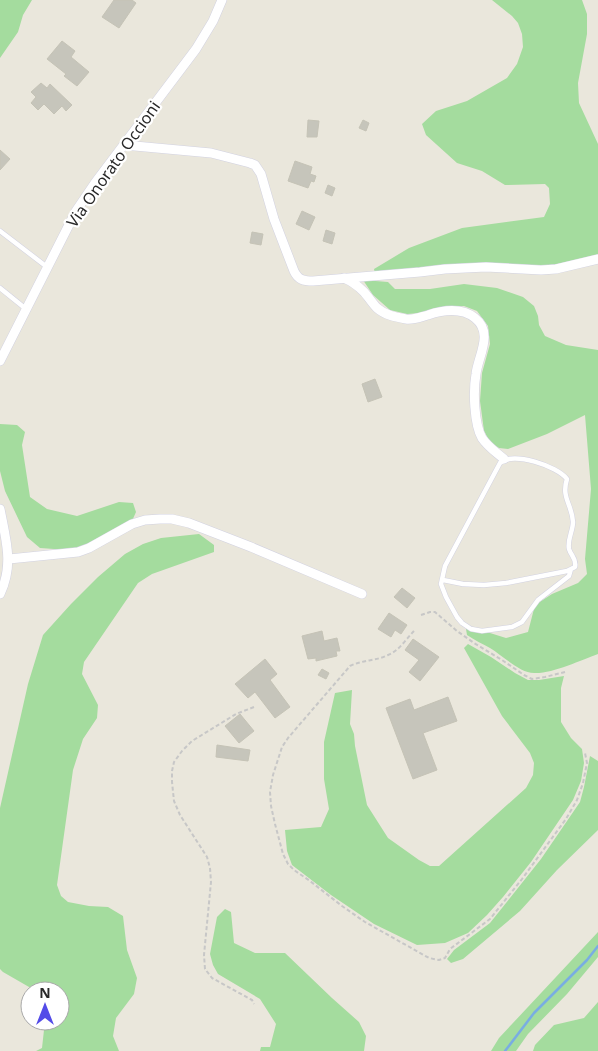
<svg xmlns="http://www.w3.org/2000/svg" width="598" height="1051" font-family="'Noto Sans',sans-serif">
  <rect width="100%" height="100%" fill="#eae7dc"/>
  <g fill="#a4dc9e">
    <path d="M0 0H32L23 15 18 32 0 58Z"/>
    <path d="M492 0H582L587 14V34L578 83 579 103 598 144V256L543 267 375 274 374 269 409 248 462 228 544 217 550 204 549 188 545 184 505 185 482 171 457 163 426 135 422 124 436 111 467 101 507 78 517 64 523 47 522 34 518 23 512 16Z"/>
    <path d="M363 280 388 282 395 289H430L464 284 497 288 523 297 534 306 538 316 539 325 545 336 566 345 598 350V654C581 660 552 674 534 673 520 673 503 656 490 648 483 644 474 640 467 635L466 629 490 633 506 638 528 632 535 605 552 594 578 583 587 574 585 559 591 489 585 415 547 434 508 449 499 448 490 442 484 431 480 401 482 373 490 344 488 326 477 311 464 306 442 307 421 313 407 314 390 310 373 295Z"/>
    <path d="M0 424 17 425 25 432 22 445 30 497 47 509 77 516 119 502 133 503 136 512 132 521 83 547 68 550 40 548 27 537 5 491 0 471Z"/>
    <path d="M199 534 214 545V552L152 574 138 583 84 662 82 674 98 705 97 718 83 739 73 770 57 885 61 896 68 902 89 906 108 907 123 916 127 950 137 978 134 994 116 1018 113 1036 119 1051H36L42 1048 45 1021H60V991H36L3 972 0 969V808L28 684 43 635 71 604 98 577 125 554 143 544 161 538Z"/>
    <path d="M468 644 491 657 515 673 528 680H539L564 676 561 688V722L571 738 582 749 584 763 581 781 573 800 531 862 503 897 487 915 468 933 445 943 417 945 374 924 331 895 292 865 287 851 285 830 321 827 329 809 324 779V742L335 693 352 690 350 724 354 734 355 746 367 805 388 838 419 860 430 866H439L526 788 533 775 534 763 530 753 502 716 464 648Z"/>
    <path d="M590 756 598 761V830L557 870 520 911 463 959 451 963 447 959 454 950 490 923 541 859 580 802 584 787Z"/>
    <path d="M225 909 231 912 234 943 255 953H285L332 998 359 1022 366 1036 364 1051H260L261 1047H270L276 1024 260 999 218 974 213 965 210 954 217 917Z"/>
    <path d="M598 932V957L567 994 528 1034 516 1051H491L499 1038Z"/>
    <path d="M598 1002V1051H533L535 1045 554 1025 584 1018Z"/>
  </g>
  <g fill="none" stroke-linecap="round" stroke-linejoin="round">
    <path stroke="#79ade2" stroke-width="2.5" d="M505 1051 534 1013 587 960 598 946"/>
  </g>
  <g fill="#c6c5bb" stroke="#c5c3b6">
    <path d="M114 0H132L136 3 119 28 102 17Z"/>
    <path d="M62 41 75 51 71 57 89 72 77 86 64 76 66 74 47 59Z"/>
    <path d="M41 83 47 88 50 84 72 105 66 111 62 106 54 114 44 104 38 110 31 103 36 97 31 92Z"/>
    <path d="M308 120 319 121 317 137H307Z"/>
    <path d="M363 120 369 123 366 131 359 128Z"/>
    <path d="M0 150 10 159 0 170Z"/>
    <path d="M295 161 312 167 310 174 316 176 314 182 311 181 308 188 288 181Z"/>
    <path d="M328 185 335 188 332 196 325 193Z"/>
    <path d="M302 211 315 217 309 230 296 224Z"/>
    <path d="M326 230 335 233 332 244 323 241Z"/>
    <path d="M252 232 263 234 261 245 250 243Z"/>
    <path d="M375 379 382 397 368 402 362 384Z"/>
    <path d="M402 588 415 598 407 608 394 597Z"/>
    <path d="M389 613 407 625 401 634 395 630 391 637 378 629Z"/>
    <path d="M322 631 324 641 337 638 340 651H336L337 656 316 661V658L308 659 302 636Z"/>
    <path d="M413 639 439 657 420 681 409 672 419 660 405 650Z"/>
    <path d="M265 659 277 674 270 680 290 707 275 718 255 692 248 698 235 684Z"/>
    <path d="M322 669 329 673 326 679 318 675Z"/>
    <path d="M448 697 457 721 423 733 437 770 413 779 386 708 410 699 414 710Z"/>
    <path d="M240 714 254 731 239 743 225 726Z"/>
    <path d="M217 745 250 750 248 761 216 757Z"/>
  </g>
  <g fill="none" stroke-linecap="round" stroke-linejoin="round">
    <g stroke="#d2d2e1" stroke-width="5.5">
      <g id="lane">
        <path d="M0 231 47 267"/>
        <path d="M0 288 26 309"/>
        <path d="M443 580 463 584 484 585 506 583 567 571 575 567C577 559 571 556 569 549 567 540 573 531 573 522 572 504 561 498 567 479 557 466 513 451 500 463L445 566 441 584 446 597 457 617 462 623 471 629 482 631 512 627 522 622 538 600 569 576 571 569"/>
      </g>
    </g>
    <g stroke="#d2d2e1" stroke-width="10">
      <g id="street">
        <path d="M124 145 211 153 250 163 255 165 261 174 274 219 294 271C298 280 304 281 313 281L420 272 445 269 486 267 541 270 556 269 598 259"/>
        <path d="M344 278C351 281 357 285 363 291 368 296 372 303 377 308 385 315 395 317 406 319 414 320 420 317 428 315 443 310 461 307 475 318 494 333 478 356 476 374 473 391 474 424 482 438 488 447 496 452 504 459"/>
        <path d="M0 361 76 211 95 183 196 49 213 21 222 0"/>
        <path d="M0 509C6 540 14 565 0 594"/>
        <path d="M9 559 78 552 89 548 132 524 145 520 160 519H172L189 523 251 547 362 594"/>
      </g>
    </g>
    <g stroke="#c7c7c7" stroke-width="2" stroke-dasharray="4 2.5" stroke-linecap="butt">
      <path d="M421 615 430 612H435L457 631 474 643 502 660 524 675 532 679 545 677 565 672"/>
      <path d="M414 631C406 639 399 651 388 655 376 661 362 660 350 666L288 738 282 747 273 775 270 792 271 806 275 824 283 854 288 864 294 870 310 881 342 906 365 922 429 958 439 960 445 958 450 949 490 919 522 879 566 819 577 800 583 783 587 763 585 753"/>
      <path d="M254 707 236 714 192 741 182 751 174 762 172 771V782L174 801 180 815 207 857 210 868 211 882 204 955 205 969 212 978 252 1000 254 1004"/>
    </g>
    <use href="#lane" stroke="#fff" stroke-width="4.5"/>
    <use href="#street" stroke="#fff" stroke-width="9"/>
  </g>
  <g text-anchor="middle" stroke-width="4.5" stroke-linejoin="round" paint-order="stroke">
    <g font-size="16" fill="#292929" stroke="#fff">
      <text transform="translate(113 164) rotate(-55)" y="6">Via Onorato Occioni</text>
    </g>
  </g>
  <g transform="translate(45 1006)"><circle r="24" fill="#ffffff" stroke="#a9a9a9"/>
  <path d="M0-4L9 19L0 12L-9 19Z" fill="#534be8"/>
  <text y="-8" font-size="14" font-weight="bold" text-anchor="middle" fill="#292929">N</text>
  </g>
</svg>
